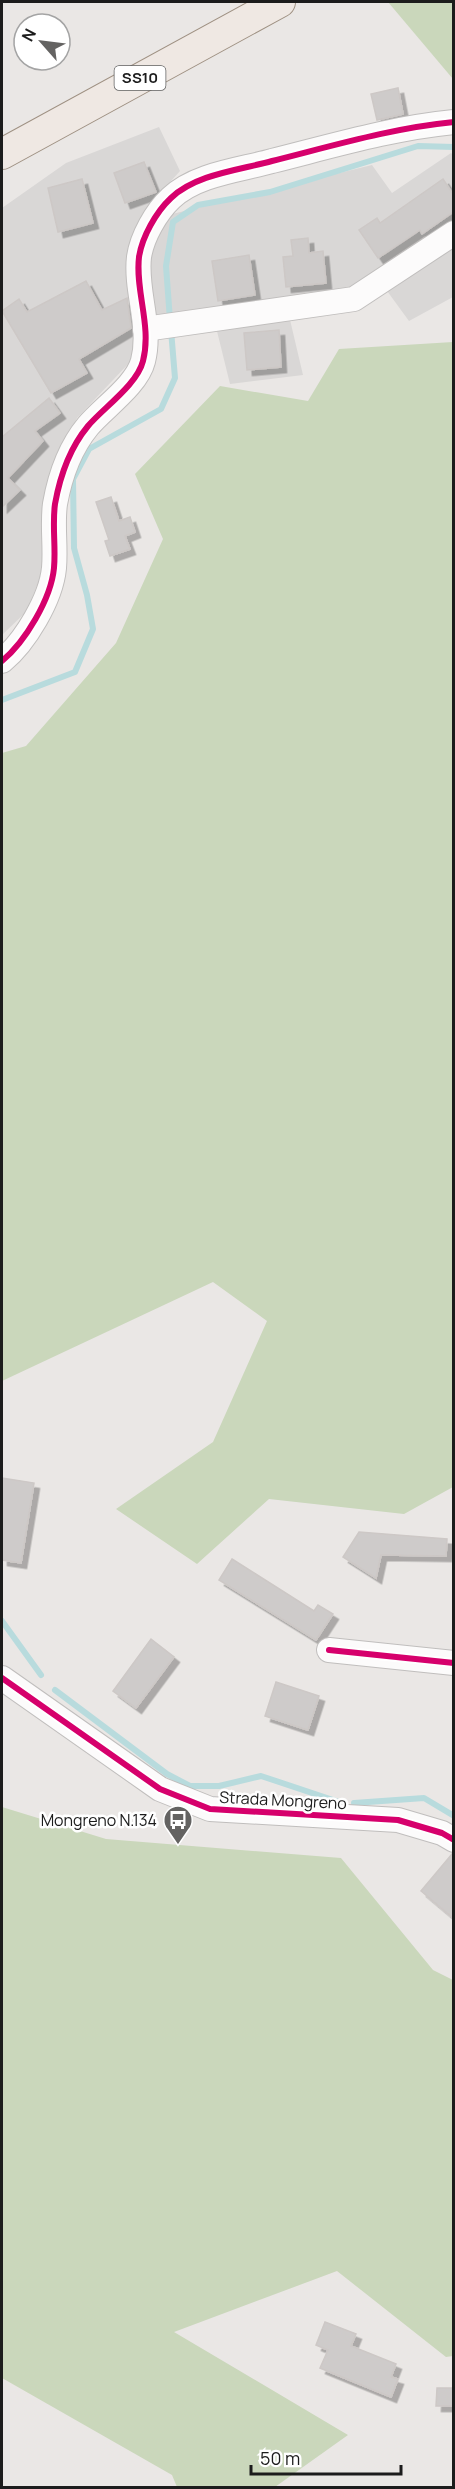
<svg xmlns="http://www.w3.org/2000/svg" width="455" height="2489" font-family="Manrope,sans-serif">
  <defs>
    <filter id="shadow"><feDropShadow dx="5.5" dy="5.5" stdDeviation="0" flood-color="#0004"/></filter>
  </defs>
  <rect width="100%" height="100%" fill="#eae7e5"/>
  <path fill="#d9d7d6" d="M159 127 180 171 152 202 164 216 372 165 392 193 451 153 454 156 453 297 409 321 382 284 287 307 303 375 230 384 215 323 140 330 131 361 77 418 55 466 48 557 27 611 2 635V208L66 163Z"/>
  <g fill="#cad7bb">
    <path d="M388 2H453V79Z"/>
    <path d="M453 342V1487L404 1514 269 1499 197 1564 116 1509 213 1442 267 1321 213 1282 2 1381V753L26 746 116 643 163 539 135 474 220 386 308 401 339 349Z"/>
    <path d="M2 1807 106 1839 341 1858 433 1970 453 1980V2356L446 2357 337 2271 174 2332 348 2435 275 2487H177L172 2475 2 2378Z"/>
  </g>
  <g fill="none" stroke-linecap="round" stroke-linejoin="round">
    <g stroke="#b8dbdd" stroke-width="6">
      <path d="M170 320 166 266 173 222 198 205 270 192 418 146 454 147"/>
      <path d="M2 700 75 672 93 629 87 595 74 548 73 479 89 449 161 409 175 378 171 330"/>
      <path d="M2 1621 41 1675"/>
      <path d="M55 1690 167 1774 190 1786H219L261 1776 339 1802"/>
      <path d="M354 1803 424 1798 454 1816"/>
    </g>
  </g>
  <g fill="#cecbca" stroke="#cdc8c6" stroke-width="1.5" filter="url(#shadow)">
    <path d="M398 88 403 114 377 120 371 94Z"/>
    <path d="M144 162 156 192 125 203 114 173Z"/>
    <path d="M82 179 93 223 58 232 48 188Z"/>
    <path d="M443 179 453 194V212L422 234 420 230 378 258 359 230 377 218 380 223Z"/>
    <path d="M308 238 309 253 323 251 326 283 286 287 283 257 293 256 291 240Z"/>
    <path d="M249 255 255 295 218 301 212 261Z"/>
    <path d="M86 281 102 310 127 298 131 328 79 359 87 373 51 393 2 311 19 299 27 312Z"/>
    <path d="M279 330 281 367 247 370 244 333Z"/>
    <path d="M49 398 60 413 35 431 43 441 8 478 20 490 2 507V437Z"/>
    <path d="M111 497 119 521 130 517 135 532 125 536 130 549 110 556 105 541 109 540 96 502Z"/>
    <path d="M2 1478 34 1483 21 1563 2 1560Z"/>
    <path d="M359 1532 447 1539 446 1556 381 1555 376 1578 343 1557Z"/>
    <path d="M232 1559 314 1611 318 1605 333 1614 316 1640 219 1580Z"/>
    <path d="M151 1639 174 1657 136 1708 113 1691Z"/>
    <path d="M276 1682 319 1696 308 1730 265 1716Z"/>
    <path d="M452 1854H453V1918L421 1891Z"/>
    <path d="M325 2322 356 2334 351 2346 396 2364 391 2377 398 2379 391 2397 320 2368 328 2350 316 2345Z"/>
    <path d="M437 2388H453V2406H436Z"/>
  </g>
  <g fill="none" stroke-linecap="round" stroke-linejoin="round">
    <g stroke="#c0bebd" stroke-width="26">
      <g id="minor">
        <path d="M145 329 354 299 454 233"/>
        <path d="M2 661C25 642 51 599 54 568 56 547 52 525 55 504 60 476 69 449 88 426 103 408 137 385 143 361 152 326 135 291 139 257 142 237 156 212 171 198 196 174 240 170 272 161 332 146 392 128 454 122"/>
        <path d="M329 1650 454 1663"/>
        <path d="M2 1678 160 1789 210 1809 398 1820 442 1833 454 1840"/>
      </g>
    </g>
    <g stroke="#9f9183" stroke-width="32">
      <path id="major" d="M2 154 280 2"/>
    </g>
    <use href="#minor" stroke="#fcfbfb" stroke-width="24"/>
    <use href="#major" stroke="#efe8e3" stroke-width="30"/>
    <g stroke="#fff" stroke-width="10">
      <g id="cycleway">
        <path d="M2 661C25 642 51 599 54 568 56 547 52 525 55 504 60 476 69 449 88 426 103 408 137 385 143 361 152 326 135 291 139 257 142 237 156 212 171 198 196 174 240 170 272 161 332 146 392 128 454 122"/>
        <path d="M329 1650 454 1663"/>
        <path d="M2 1678 160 1789 210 1809 398 1820 442 1833 454 1840"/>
      </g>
    </g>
    <use href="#cycleway" stroke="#d6006c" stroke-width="6"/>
  </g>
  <defs>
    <g id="bus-pin" transform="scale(1.5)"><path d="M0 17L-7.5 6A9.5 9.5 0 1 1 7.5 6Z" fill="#646362" stroke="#fff"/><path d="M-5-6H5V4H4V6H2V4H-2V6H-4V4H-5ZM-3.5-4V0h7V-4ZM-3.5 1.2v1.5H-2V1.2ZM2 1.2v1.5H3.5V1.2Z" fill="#fff"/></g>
  </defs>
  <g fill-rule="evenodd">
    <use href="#bus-pin" x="178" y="1820"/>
  </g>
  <g text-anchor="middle" stroke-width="5" stroke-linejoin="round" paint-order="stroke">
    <rect fill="#fff" stroke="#606060" stroke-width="1.5" x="114.5" y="66" width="51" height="24" rx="4.5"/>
    <g font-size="15" font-weight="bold" fill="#1c1c1c">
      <text x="140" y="83">SS10</text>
    </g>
    <g font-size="16" fill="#1c1c1c" stroke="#fff">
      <text transform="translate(283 1800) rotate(3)" y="6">Strada Mongreno</text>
    </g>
    <g font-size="16" fill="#1c1c1c" stroke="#fff" text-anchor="end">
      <text x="157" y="1826">Mongreno N.134</text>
    </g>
  </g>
  <rect width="455" height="2489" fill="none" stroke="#1c1c1c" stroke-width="6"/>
  <g transform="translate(42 42) rotate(298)"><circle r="28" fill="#ffffff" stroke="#a4a4a4" stroke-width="1.5"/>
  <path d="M0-4.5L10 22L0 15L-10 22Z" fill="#646362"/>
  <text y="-9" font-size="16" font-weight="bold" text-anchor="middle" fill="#1c1c1c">N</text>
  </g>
  <path d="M251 2465v9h150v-9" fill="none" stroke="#1c1c1c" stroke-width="3"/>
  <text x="260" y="2465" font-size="18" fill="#1c1c1c" stroke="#ffffff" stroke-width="4.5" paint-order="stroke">50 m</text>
</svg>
